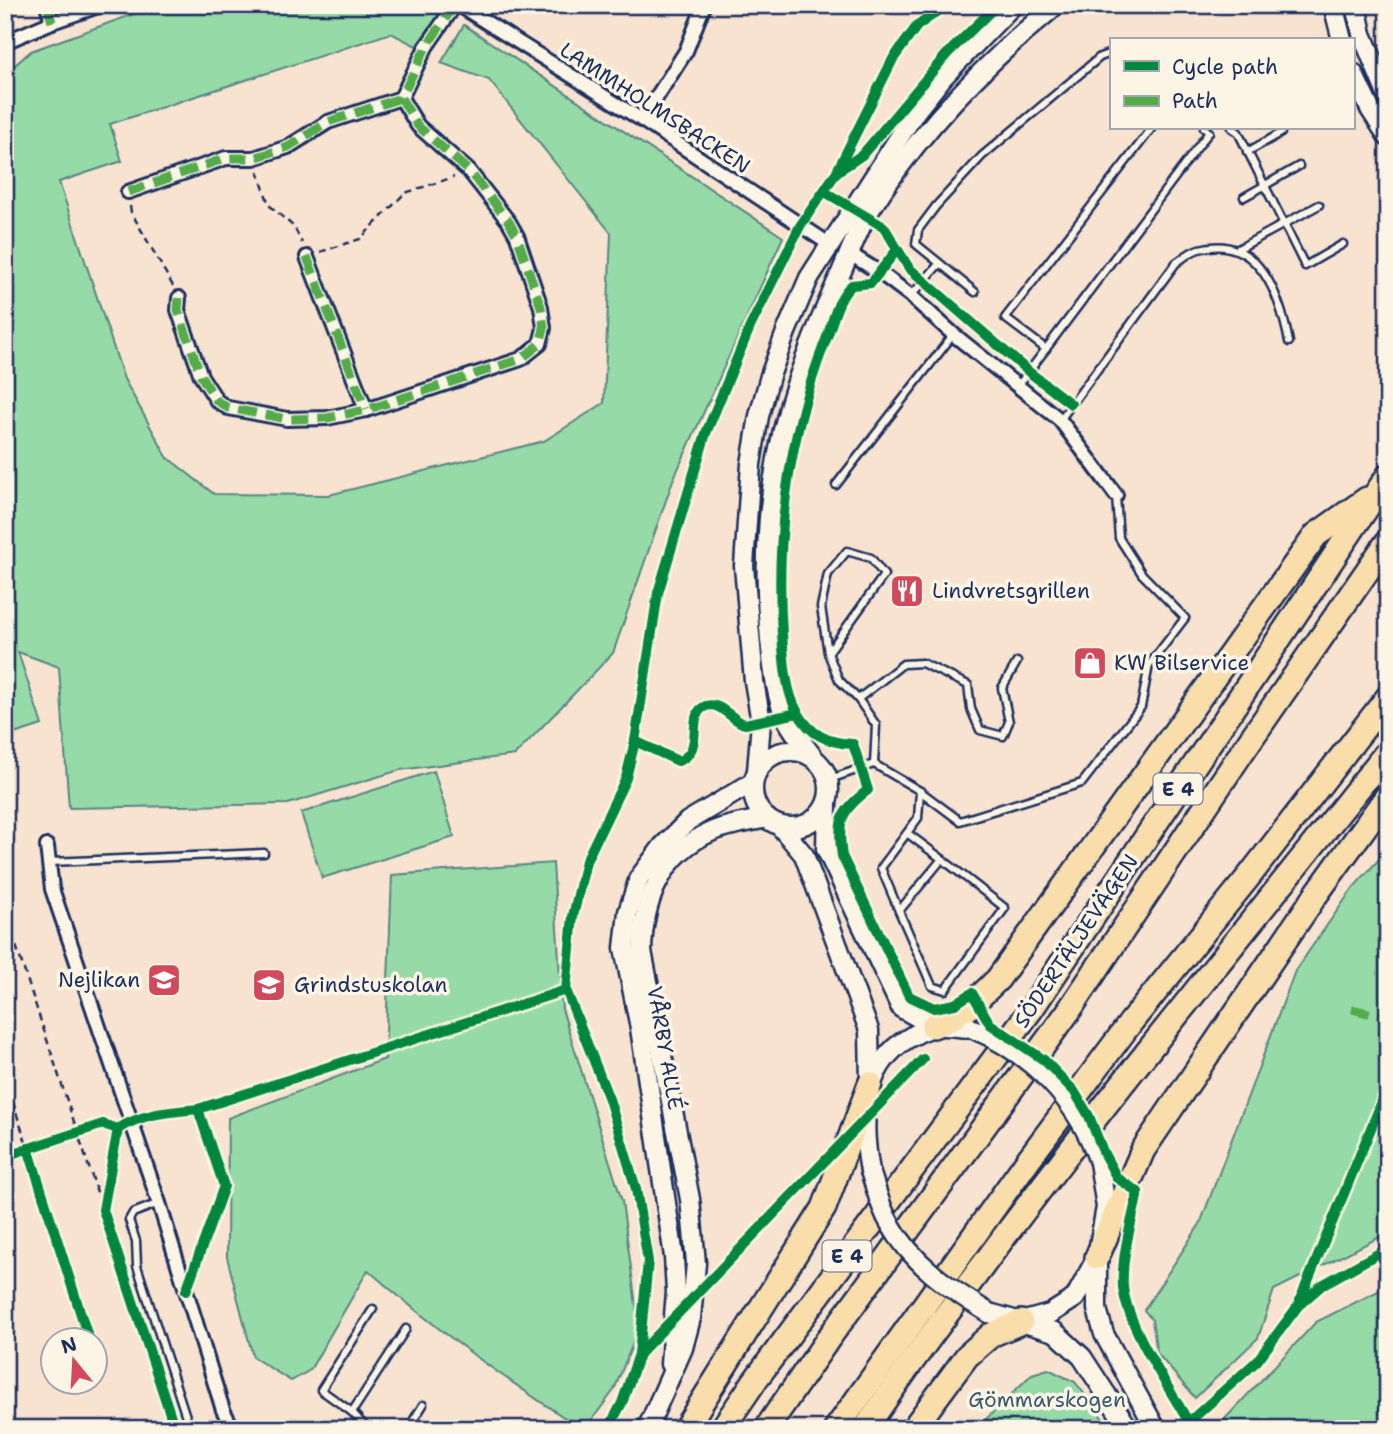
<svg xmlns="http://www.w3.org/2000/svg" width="1393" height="1434" font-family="'Shantell Sans',sans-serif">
  <rect width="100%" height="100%" fill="#f7e3d0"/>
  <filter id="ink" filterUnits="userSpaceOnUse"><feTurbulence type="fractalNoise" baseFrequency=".0143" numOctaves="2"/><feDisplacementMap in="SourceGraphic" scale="14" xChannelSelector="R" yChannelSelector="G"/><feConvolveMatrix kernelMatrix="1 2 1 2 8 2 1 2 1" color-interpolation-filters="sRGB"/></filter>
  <g filter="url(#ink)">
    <g fill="#96dba7" stroke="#588582" stroke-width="2">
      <path d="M159 5H432L442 11 416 46 391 33 110 124 122 161 59 182 124 379 167 457 214 494 329 495 544 441 604 403 611 233 489 80 441 63 464 25 783 237 673 480 613 653 515 755 400 770 288 804 69 808 59 667 18 652 42 725 5 737V74L31 51Z"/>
      <path d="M434 771 454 837 322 878 301 813Z"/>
      <path d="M1388 849V1233L1274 1290 1258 1338 1195 1398 1157 1353 1152 1320 1144 1310 1200 1224 1295 971 1353 888Z"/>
      <path d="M553 863 562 1009 622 1201 639 1328 614 1390 585 1429H582C507 1381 435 1329 368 1270L310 1370 291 1381 253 1357 227 1257 228 1118 385 1059 392 875Z"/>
      <path d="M1388 1286V1429H1227L1223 1421 1316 1322Z"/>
      <path d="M1048 1369 1075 1382 1097 1410 1109 1429H976L1032 1374Z"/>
    </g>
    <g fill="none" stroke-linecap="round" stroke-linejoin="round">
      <g stroke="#1b2f5e" stroke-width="11">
        <g id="lane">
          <path d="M1232 128 1238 132 1305 266 1343 244"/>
          <path d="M1247 152 1281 133"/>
          <path d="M1244 197 1299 166"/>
          <path d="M1238 249 1319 205"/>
          <path d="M975 292 916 244 918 230 936 206 982 156 1100 57 1111 53"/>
          <path d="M911 296 939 264"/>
          <path d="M1046 349 1005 318 1152 128"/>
          <path d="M1018 386 1209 132 1204 128"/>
          <path d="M1060 420 1176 263C1183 258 1191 251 1199 249 1259 233 1280 296 1289 342"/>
          <path d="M836 485 953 335"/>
          <path d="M828 653 821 607 828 574 847 551 871 558 884 575 828 653 839 680 858 699 876 725 874 764"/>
          <path d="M858 699 903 664 922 663 968 685 971 709 980 730 1003 736 1009 722 1002 688 1017 662"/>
          <path d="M830 779 874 764 920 791 918 818 881 868 899 911 942 859 907 833"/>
          <path d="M920 791 960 821 1082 783 1141 707 1149 665 1185 618 1142 574 1119 538 1116 496"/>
          <path d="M50 862 264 853"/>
          <path d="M899 911 932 986 945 990 1005 908 942 859"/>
          <path d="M159 1203 133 1213 129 1220 136 1241 137 1266 190 1429"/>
          <path d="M352 1412 406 1329"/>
          <path d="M441 1426 445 1429"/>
          <path d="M367 1429 352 1412 321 1390 373 1309"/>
          <path d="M408 1429 423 1405"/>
        </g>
      </g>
      <g stroke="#1b2f5e" stroke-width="18">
        <g id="street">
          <path d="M47 5 52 22"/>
          <path d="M459 5 642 120 829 244"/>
          <path d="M5 42 52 22 101 5"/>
          <path d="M642 120 686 51 704 5"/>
          <path d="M128 192 226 158H254L288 147 328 122 401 98"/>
          <path d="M850 254 879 272 911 296 953 334 1060 420 1116 495"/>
          <path d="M307 257 366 410"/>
          <path d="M179 298 178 310 201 376 217 401 228 408 287 419 327 418 366 410 521 359 540 344 544 328 541 307 517 236 509 222 469 171 418 126 401 98 426 47 455 5"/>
          <path d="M47 846 52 889 159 1203 223 1410 233 1429"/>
        </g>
      </g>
      <g stroke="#1b2f5e" stroke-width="23">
        <g id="secondary">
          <path d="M1333 5 1342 40"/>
          <path d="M1356 5 1362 34 1388 97"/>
          <path d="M1353 73 1370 109 1388 137"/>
          <circle cx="791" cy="789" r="38"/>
          <path d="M813 757C804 745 793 732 786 718 775 695 773 665 770 640 762 563 768 478 790 404 803 360 821 317 840 275 849 255 857 232 868 213 918 132 983 65 1056 5"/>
          <path d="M757 771 761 722 754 681 744 566 751 464 759 416 770 376 786 332 809 278 916 111 944 76 1013 5"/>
          <path d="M827 803 826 849 901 1008 933 1026"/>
          <path d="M779 825 804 855 869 1030 870 1084"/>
          <path d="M870 1171C860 1118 862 1059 918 1033 922 1031 928 1028 933 1027 944 1024 960 1028 971 1028"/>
          <path d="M1097 1261V1309L1104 1334 1156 1429"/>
          <path d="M989 1313 1021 1322 1050 1314 1075 1298 1097 1257 1106 1207 1099 1162"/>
          <path d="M1021 1322 1055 1332 1082 1357 1129 1429"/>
          <path d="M670 1364 676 1292 674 1257 640 1028 624 948 628 912 639 878 663 846 688 821 753 782"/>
          <path d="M647 1429 683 1348 691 1318 696 1263 690 1199 642 951C643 899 663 852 713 831 730 824 749 822 767 818"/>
        </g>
      </g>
      <g stroke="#1b2f5e" stroke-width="28">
        <g id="highway">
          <path d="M933 1026 962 1014 998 979 1316 535 1367 499"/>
          <path d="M1097 1257 1143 1150 1315 896 1388 795"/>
          <path d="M685 1429 824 1208 870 1084"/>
          <path d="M722 1429 756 1379 1030 1011 1388 476"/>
          <path d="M766 1429 828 1339 1068 1012 1244 749 1388 541"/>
          <path d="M836 1429 1028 1160 1131 1022 1250 875 1388 697"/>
          <path d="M865 1429C907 1366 953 1306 998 1245 1124 1077 1257 916 1388 751"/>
          <path d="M913 1429 967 1356 991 1335 1021 1322"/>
        </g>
      </g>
      <g stroke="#1b2f5e" stroke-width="2.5" stroke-dasharray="7 5" stroke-linecap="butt">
        <path d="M258 171 269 205 294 227 302 243"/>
        <path d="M130 206 131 212 173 286"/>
        <path d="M320 252 360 239 405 193 454 177"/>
        <path d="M5 912 103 1210"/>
        <path d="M5 1079 28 1148"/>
      </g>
      <use href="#lane" stroke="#fcf5e5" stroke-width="6"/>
      <use href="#street" stroke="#fcf5e5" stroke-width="12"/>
      <use href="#secondary" stroke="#fcf5e5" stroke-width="18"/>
      <use href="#highway" stroke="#f9deab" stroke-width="23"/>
      <g stroke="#1b2f5e" stroke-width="23" stroke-linecap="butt">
        <g id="secondary-bridge">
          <path d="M971 1028C1031 1053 1078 1100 1099 1162"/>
          <path d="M870 1171C876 1188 880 1207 889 1222 912 1264 950 1289 989 1313"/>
        </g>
      </g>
      <use href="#secondary-bridge" stroke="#fcf5e5" stroke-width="18"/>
      <g stroke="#52ab49" stroke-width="9" stroke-dasharray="18 9" stroke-linecap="butt">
        <path d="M47 5 52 22"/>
        <path d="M128 192 226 158H254L288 147 328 122 401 98"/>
        <path d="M307 257 366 410"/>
        <path d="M179 298 178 310 201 376 217 401 228 408 287 419 327 418 366 410 521 359 540 344 544 328 541 307 517 236 509 222 469 171 418 126 401 98 426 47 455 5"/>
        <path d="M1352 1009 1380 1016 1388 1023"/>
      </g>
      <g stroke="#fcf5e5" stroke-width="15">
        <g id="cycleway">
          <path d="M838 171 862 155 947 54 997 5"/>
          <path d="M825 192 884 227 909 268 1029 372 1071 404"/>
          <path d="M896 251 871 283 852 285C838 296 833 321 827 337 789 433 775 532 782 634 784 659 785 689 797 711 810 735 828 743 853 744L868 790C840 811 837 822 842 856L909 996 934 1008 955 1004 972 993 990 1024 1044 1060 1074 1091 1089 1116 1104 1154 1117 1178 1138 1192C1132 1222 1121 1255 1123 1287 1127 1326 1168 1386 1188 1421L1195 1429"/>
          <path d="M635 741 678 761C707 751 684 714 706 706 721 701 732 721 745 724L798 713"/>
          <path d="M28 1148 89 1340"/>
          <path d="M5 1156 103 1124 118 1129"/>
          <path d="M186 1291 224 1186 198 1109"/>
          <path d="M1300 1300 1388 1087"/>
          <path d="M639 1354 923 1059"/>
          <path d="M175 1429 103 1210 118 1129C142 1113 170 1112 198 1109L566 990"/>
          <path d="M608 1429 622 1403 639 1354 648 1261 636 1189 609 1099 566 990 573 916 586 861 626 778 635 741 658 593 706 433 750 327 800 226 836 173 893 59 917 26 947 5"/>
          <path d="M1181 1429 1257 1361 1298 1306 1322 1285 1388 1248"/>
        </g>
      </g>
      <use href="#cycleway" stroke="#00873e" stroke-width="10"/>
    </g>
  </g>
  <defs>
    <g id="restaurant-square" transform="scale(1.75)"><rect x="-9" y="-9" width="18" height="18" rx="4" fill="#d1495b" stroke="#fcf5e5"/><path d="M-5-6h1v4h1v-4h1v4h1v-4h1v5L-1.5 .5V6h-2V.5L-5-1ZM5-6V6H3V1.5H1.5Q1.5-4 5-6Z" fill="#fff"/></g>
    <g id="shop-square" transform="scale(1.75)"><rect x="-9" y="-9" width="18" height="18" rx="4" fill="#d1495b" stroke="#fcf5e5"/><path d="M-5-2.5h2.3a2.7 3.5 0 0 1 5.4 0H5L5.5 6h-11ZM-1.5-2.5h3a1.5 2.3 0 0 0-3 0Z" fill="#fff"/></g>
    <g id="school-square" transform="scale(1.75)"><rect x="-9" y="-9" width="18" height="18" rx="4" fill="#d1495b" stroke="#fcf5e5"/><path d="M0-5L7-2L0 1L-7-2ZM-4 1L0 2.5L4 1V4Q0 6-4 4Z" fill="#fff"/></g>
  </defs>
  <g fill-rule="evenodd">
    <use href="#restaurant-square" x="907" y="591"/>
    <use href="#shop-square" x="1090" y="663"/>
    <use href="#school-square" x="164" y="980"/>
    <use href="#school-square" x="269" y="985"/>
  </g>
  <g text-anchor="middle" stroke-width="7" stroke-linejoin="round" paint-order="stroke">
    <g fill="#fcf5e5" stroke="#5e6a86" stroke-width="2">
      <rect x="1153.5" y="773.5" width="49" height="31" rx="5"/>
      <rect x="822.5" y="1240.5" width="49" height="31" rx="5"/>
    </g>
    <g font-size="19" font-weight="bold" fill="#1b2f5e">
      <text x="1178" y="796">E 4</text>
      <text x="847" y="1263">E 4</text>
    </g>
    <g font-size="21" fill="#1b2f5e" stroke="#fcf5e5">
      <text transform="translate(655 108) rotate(33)" y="7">LAMMHOLMSBACKEN</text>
      <text transform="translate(1076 941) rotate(-56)" y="7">SÖDERTÄLJEVÄGEN</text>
      <text transform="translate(665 1048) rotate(80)" y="7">VÅRBY ALLÉ</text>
    </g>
    <g font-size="21" fill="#1b2f5e" stroke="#fcf5e5" text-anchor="start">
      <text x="932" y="598">Lindvretsgrillen</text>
      <text x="1114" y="670">KW Bilservice</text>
      <text x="140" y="987" text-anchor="end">Nejlikan</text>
      <text x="294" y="992">Grindstuskolan</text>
    </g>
    <g font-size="21" fill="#3a5a70" stroke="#fcf5e5">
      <text x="1047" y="1407">Gömmarskogen</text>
    </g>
  </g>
  <rect width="1393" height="1434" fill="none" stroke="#fcf5e5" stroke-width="28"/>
  <rect x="14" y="14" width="1365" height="1406" fill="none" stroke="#1b2f5e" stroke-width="2.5" filter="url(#ink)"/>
  <rect x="1110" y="38" width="245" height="91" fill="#fcf5e5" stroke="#a2a6af" stroke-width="2"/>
  <rect x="1124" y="61" width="35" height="10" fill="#00873e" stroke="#a2a6af" stroke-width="2"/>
  <text x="1172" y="74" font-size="21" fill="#1b2f5e">Cycle path</text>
  <rect x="1124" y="96" width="35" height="10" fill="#52ab49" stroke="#a2a6af" stroke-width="2"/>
  <text x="1172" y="108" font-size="21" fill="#1b2f5e">Path</text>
  <g transform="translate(74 1361) rotate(342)"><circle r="33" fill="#fcf5e5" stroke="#a2a6af" stroke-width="2"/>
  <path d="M0-5L12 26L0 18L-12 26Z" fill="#d1495b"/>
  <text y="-10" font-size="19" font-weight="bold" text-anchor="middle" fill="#1b2f5e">N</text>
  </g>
</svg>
